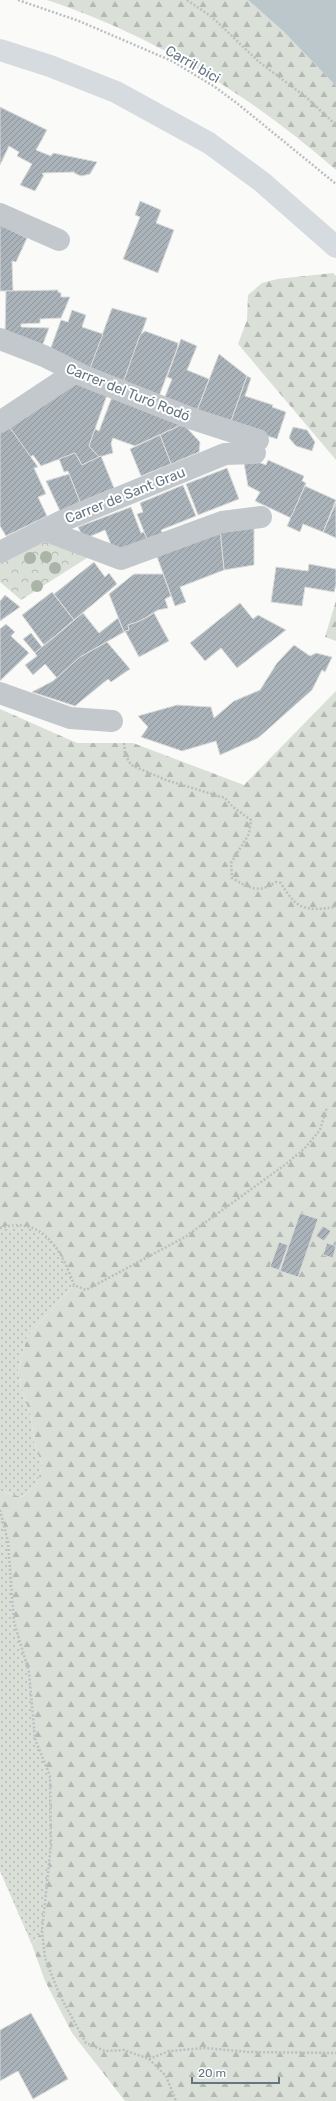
<svg xmlns="http://www.w3.org/2000/svg" width="336" height="2101" font-family="Rubik,sans-serif">
  <defs>
    <pattern id="grass-dots" width="8" height="8" patternUnits="userSpaceOnUse"><rect width="8" height="8" fill="#dadfd7"/><path d="M2 2h.1M6 6h.1" fill="none" stroke="#b4b9b4" stroke-width="1.8" stroke-linecap="round"/></pattern>
    <pattern id="forest-firs" width="22" height="20" patternUnits="userSpaceOnUse"><rect width="22" height="20" fill="#dadfd7"/><path d="M5 1l3.5 6h-7zM16 11l3.5 6h-7z" fill="#b4b9b4"/></pattern>
    <pattern id="park-crowns" width="20" height="18" patternUnits="userSpaceOnUse"><rect width="20" height="18" fill="#dadfd7"/><path d="M2 6a3 3 0 1 1 6 0M12 15a3 3 0 1 1 6 0" fill="none" stroke="#b4b9b4"/></pattern>
    <pattern id="building-hatch" width="6" height="6" patternUnits="userSpaceOnUse"><rect width="6" height="6" fill="#aab3b9"/><path d="M-1 1l2-2M0 6l6-6M5 7l2-2" fill="none" stroke="#8e969c"/></pattern>
  </defs>
  <rect width="100%" height="100%" fill="#fafaf8"/>
  <g fill="url(#grass-dots)">
    <path d="M21 1225C52 1231 65 1258 74 1285L27 1337 18 1371 21 1388 31 1416 34 1441 42 1465 37 1485 22 1497 0 1491V1228Z"/>
    <path d="M0 1510 8 1542 14 1622 29 1672 35 1739 50 1776 51 1844 42 1931 32 1945 0 1871Z"/>
  </g>
  <g fill="url(#forest-firs)">
    <path d="M47 0H248L283 31 336 86V170C250 95 155 36 47 0Z"/>
    <path d="M333 273 336 276V460L238 344 247 320 248 295 262 283 277 279Z"/>
    <path d="M336 601V641L325 637Z"/>
    <path d="M336 691V2101H125L72 2033 45 1981 32 1945 42 1931 51 1844 50 1776 35 1739 29 1672 14 1622 8 1542 0 1510V1491L22 1497 37 1485 42 1465 34 1441 31 1416 21 1388 18 1371 27 1337 74 1285C62 1251 43 1215 0 1228V709L77 743H133L244 785Z"/>
  </g>
  <path fill="url(#park-crowns)" d="M44 532 90 556 21 600 0 582V555Z"/>
  <path fill="#bbc7cb" d="M248 0H336V86L283 31Z"/>
  <g fill="url(#building-hatch)" stroke="#dcdcda">
    <path d="M0 107 47 130 36 150 51 156 53 153 97 162 90 174 81 176 74 173 75 172 43 173 42 174 44 175 35 191 20 185 32 164 17 156 19 152 9 146 0 165Z"/>
    <path d="M140 201 161 210 156 223 174 230 158 273 123 259 140 217 135 215Z"/>
    <path d="M0 225 27 238 16 262 12 261 13 291H0Z"/>
    <path d="M58 290V292L61 293V297H70L61 318 40 319V323L21 324V327L49 328 41 349 5 335 6 291Z"/>
    <path d="M112 308 147 318 123 383 90 368Z"/>
    <path d="M72 310 86 315 82 327 103 334 90 368 50 350 61 320 68 322Z"/>
    <path d="M145 331 178 343 177 349 159 396 123 383 140 335Z"/>
    <path d="M181 339 197 346 187 370 209 379 197 411 164 399 172 379 167 377Z"/>
    <path d="M219 354 247 376 230 424 197 411Z"/>
    <path d="M247 376 251 378 245 396 273 405 272 407 286 412 277 439 230 424Z"/>
    <path d="M71 382 107 395 89 446 99 457 82 465 75 453 41 466 33 455 30 457 8 425Z"/>
    <path d="M112 397 183 424 135 446 113 438 111 443 113 453 99 457 89 446 95 429 99 431Z"/>
    <path d="M183 424 200 442 199 452 171 464 160 435Z"/>
    <path d="M8 425 38 467 34 468 46 494 38 497 47 516 6 536 0 526V431Z"/>
    <path d="M293 427 307 430 315 442 312 451 296 446 289 438Z"/>
    <path d="M160 435 171 464 141 476 130 449Z"/>
    <path d="M75 453 82 465 101 456 114 488 80 502 68 471 64 472 59 459Z"/>
    <path d="M268 460 304 476 302 481 306 483 291 518 255 501 260 492 248 486 244 463 258 462 266 465Z"/>
    <path d="M227 468 239 499 198 515 186 484Z"/>
    <path d="M69 474 80 502 60 511 46 481Z"/>
    <path d="M183 485 196 516 161 530 165 538 149 544 137 514 143 512 140 503Z"/>
    <path d="M305 486 336 500 323 532 303 524 300 532 287 526Z"/>
    <path d="M336 503V538L323 532Z"/>
    <path d="M131 507 141 533 144 532 149 544 115 554 105 530 84 539 78 527Z"/>
    <path d="M254 525V565L224 570 220 529Z"/>
    <path d="M220 529 224 570 180 587 186 602 175 606 156 554Z"/>
    <path d="M94 562 105 577 109 573 117 584 74 620 54 594Z"/>
    <path d="M309 564 336 569V585L334 592 305 587 302 606 271 602 276 567 308 571Z"/>
    <path d="M134 574H163L171 596 165 599 168 608 158 610 140 621 128 625 129 630 124 632 109 594Z"/>
    <path d="M52 592 74 620 44 645 22 615Z"/>
    <path d="M5 595 20 607 0 621V601Z"/>
    <path d="M240 603 253 619 258 615 286 630 237 668 221 648 205 661 190 643Z"/>
    <path d="M83 613 99 633 118 618 124 632 80 657 57 678 45 664 33 675 25 665 37 656 35 653Z"/>
    <path d="M154 613 169 641 139 657 125 631 129 630 128 625 140 621Z"/>
    <path d="M6 624 15 632 11 636 29 653 0 681V629Z"/>
    <path d="M31 633 42 647 35 653 23 639Z"/>
    <path d="M107 642 130 669 111 682 108 679 75 706 32 692 53 681 80 657Z"/>
    <path d="M294 645 310 656 316 653 332 657 325 672 322 670 312 690 258 738 220 755 216 741 182 751 141 737 148 727 138 716 177 705 211 707 214 718 234 701 260 690 277 663Z"/>
    <path d="M300 1213 318 1219 298 1277 280 1271Z"/>
    <path d="M323 1226 331 1231 324 1241 316 1236Z"/>
    <path d="M279 1242 288 1245 279 1270 270 1267Z"/>
    <path d="M327 1243 336 1246 333 1258 323 1255Z"/>
    <path d="M31 2013 68 2079 33 2099 18 2071 0 2081V2030Z"/>
  </g>
  <g fill="none" stroke-linecap="round" stroke-linejoin="round">
    <g stroke="#bbbfc2" stroke-width="2.5" stroke-dasharray="2 2" stroke-linecap="butt">
      <path d="M18 0 79 21 172 61 215 87 238 104 336 184"/>
      <path d="M187 0 212 17 259 62 306 97 336 125"/>
      <path d="M124 743 125 754 131 765 166 780 225 798 233 807 251 820 249 834 231 863 232 878C249 888 259 894 276 882L281 883C297 911 306 911 336 907"/>
      <path d="M0 1228C43 1215 62 1251 74 1285L86 1290 185 1237 286 1164 305 1148 320 1130 327 1107"/>
      <path d="M0 1510 8 1542 14 1622 29 1672 35 1739 50 1776 51 1844 42 1931 45 1958 60 1996 86 2043 105 2051 124 2050 149 2059 166 2076 176 2101"/>
      <path d="M149 2059 169 2051 205 2048 248 2052 336 2053"/>
    </g>
    <g stroke="#c3c8cc" stroke-width="22">
      <path d="M0 214 59 240"/>
      <path d="M0 339 44 356 86 377 193 419 258 440"/>
      <path d="M0 422 71 375"/>
      <path d="M44 530 121 559 222 522 261 517"/>
      <path d="M0 552 62 521 225 454 255 453"/>
      <path d="M0 693 70 718 112 721"/>
    </g>
    <path stroke="#d6dbdf" stroke-width="22" d="M0 50 50 66 116 92 209 143 262 182 336 247"/>
  </g>
  <g fill="#aab4a7">
    <circle cx="46" cy="557" r="6"/>
    <circle cx="30" cy="558" r="6"/>
    <circle cx="55" cy="568" r="6"/>
    <circle cx="37" cy="586" r="6"/>
  </g>
  <g text-anchor="middle" stroke-width="4" stroke-linejoin="round" paint-order="stroke">
    <g font-size="14" fill="#657683" stroke="#fff">
      <text transform="translate(193 64) rotate(30)" y="5">Carril bici</text>
      <text transform="translate(128 392) rotate(22)" y="5">Carrer del Turó Rodó</text>
      <text transform="translate(125 495) rotate(-22)" y="5">Carrer de Sant Grau</text>
    </g>
  </g>
  <path d="M192 2077v6h87v-6" fill="none" stroke="#657683" stroke-width="2"/>
  <text x="198" y="2077" font-size="12" fill="#657683" stroke="#ffffff" stroke-width="3" paint-order="stroke">20 m</text>
</svg>
